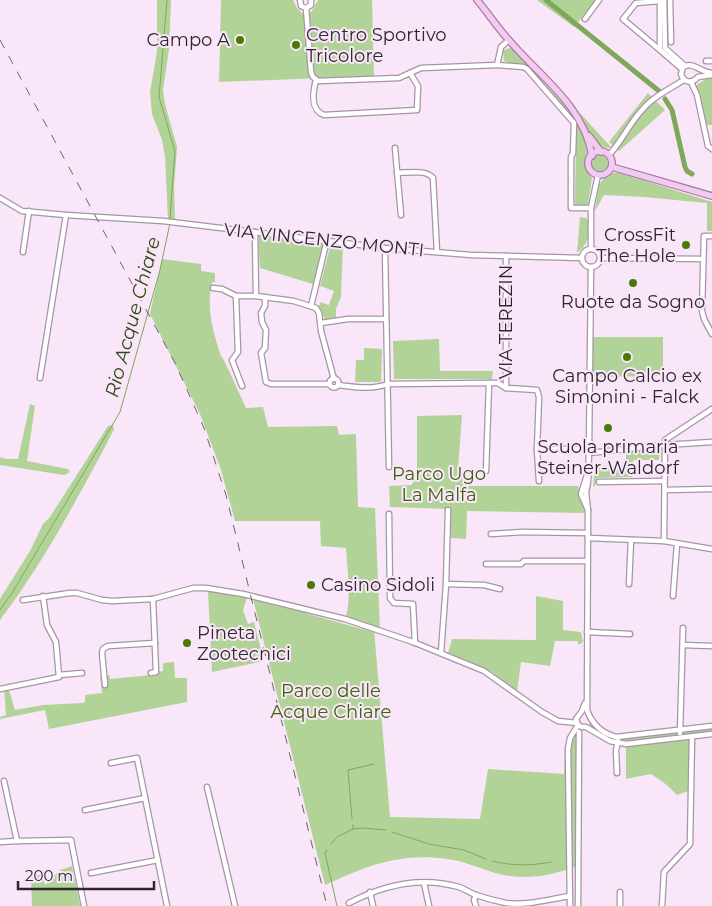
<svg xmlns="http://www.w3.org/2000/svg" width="712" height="906" font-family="Montserrat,sans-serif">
  <rect width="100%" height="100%" fill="#fae6f9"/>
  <g fill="#b2d398">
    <path d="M157 0H171L169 49 163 90 165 104 177 147 174 187 175 219H168L165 156 162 140 152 114 150 92 157 52Z"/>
    <path d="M221 0H293L297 8 303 14 311 12 318 0H372L374 76 219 82Z"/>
    <path d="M537 0H596L574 27Z"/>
    <path d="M512 48 571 112 581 127 587 150 585 163 586 168 592 178 588 205H575L576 124 572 116 527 66 510 64 504 61 503 51 506 49Z"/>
    <path d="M712 77V125H706L694 86C699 85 702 79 712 77Z"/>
    <path d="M648 93 665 110 619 151 609 142Z"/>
    <path d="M579 112 610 146 613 147C593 152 586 126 579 112Z"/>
    <circle cx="600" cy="163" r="8"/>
    <path d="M620 173 712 202V231H707V203L644 197 604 195 595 211 599 185C604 177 610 172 620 173Z"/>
    <path d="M580 217 586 218 589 222C588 236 590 243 577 253Z"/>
    <path d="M259 235 323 241 324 243 313 284 260 268 258 236Z"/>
    <path d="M331 243 343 244 341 297 336 309V318L325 319 319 309 320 302 329 305 334 291 320 286Z"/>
    <path d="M162 259 201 264V271L215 273V282H212C206 308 213 331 221 356L224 360 246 408 263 407 268 427 337 426 339 435 356 434 358 507 375 508 380 629 345 619C352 601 347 568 346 548L321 546 320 521H235L221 470 200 414 150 314Z"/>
    <path d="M592 337H663V376L592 377Z"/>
    <path d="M439 339 440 371H493L492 379H394L393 341Z"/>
    <path d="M364 348 382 349 381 382H355L356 360H364Z"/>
    <path d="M30 404 35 406 27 461 68 469 70 472 64 475 0 465V457L6 459H18Z"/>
    <path d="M462 415 458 470 466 486H578L585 513 467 511 466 539 451 538 450 509 390 507 389 486 412 485 417 470V416Z"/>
    <path d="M113 425 114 429 106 445C74 505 41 566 0 620V599L3 594 30 551 43 524 50 517 108 426Z"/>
    <path d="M660 449 659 460H633L632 477 597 478 595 486H593L595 466 626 465V451Z"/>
    <path d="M208 591 247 598 243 610 248 624 254 622 264 661 212 672Z"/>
    <path d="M536 596 563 601V630L581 632 583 641 581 644H578V641H555L550 666 521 662 517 692 492 672 478 665 448 653 452 639 536 640Z"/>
    <path d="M253 599 303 611 308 614 373 632 374 629 390 817 480 819 488 769 564 774 565 746 573 730 580 727 578 866C551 876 523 881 495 873 479 868 464 861 447 859 402 852 365 866 325 885Z"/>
    <path d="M174 662 175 678H187V702L49 729 45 710 0 719V717L6 715 4 688 8 687 15 710 43 705 82 703 85 702V695L102 693 100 676 109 675 110 679 152 675 156 672 163 671V663Z"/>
    <path d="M591 721 601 731 616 737 712 726V734L692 736 691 790 677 795 667 785 651 774 626 779V744L610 741 588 726Z"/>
    <path d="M72 866 80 906H32L31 877 42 874 45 885 60 870Z"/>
  </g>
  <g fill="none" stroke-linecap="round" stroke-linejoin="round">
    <g stroke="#7fa85a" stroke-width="1">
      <path d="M167 0 159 97 175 151 170 219"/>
      <path d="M0 610 12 593 120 412 160 270 170 223"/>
      <path d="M352 819 348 770 374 764"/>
      <path d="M353 829 363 828 386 830"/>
      <path d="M392 832 429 844 464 850 486 859"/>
      <path d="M331 844 337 837 353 829V825"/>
      <path d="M327 850 325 853 337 906"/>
      <path d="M492 861C513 866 530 866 551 862"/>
    </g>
    <g stroke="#7fa85a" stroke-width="5">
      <path d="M546 0 659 91"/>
      <path d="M665 99 672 110 685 167 687 171 692 174"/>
    </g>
    <g stroke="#a794a6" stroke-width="7">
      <g id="minor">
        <path d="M300 0 301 6 306 8 311 5V0"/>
        <path d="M660 0V50L682 69"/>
        <path d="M664 0 665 48 685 66"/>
        <path d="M670 0 671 42"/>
        <path d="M660 1 636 3 623 19 660 50"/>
        <path d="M306 8 311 72 313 77 318 81 399 78 421 68 497 65"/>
        <path d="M585 19 599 0"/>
        <path d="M509 40 501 47 497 65 523 67 527 69 574 123 573 153 571 157V208H591"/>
        <path d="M706 61H712"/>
        <path d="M712 73C699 72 694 61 683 67L681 74C684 83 692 84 698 77L712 75"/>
        <path d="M316 80C313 91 310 110 324 115L417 110 418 86 410 73"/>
        <path d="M691 82 697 95 708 146 712 149"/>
        <path d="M395 148 401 215"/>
        <path d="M609 155C622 141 629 124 642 110 653 97 669 89 684 80"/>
        <path d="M397 173C407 173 426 169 433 178L437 252"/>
        <path d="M0 198 22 211 66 215 163 221 385 248 471 255 582 258"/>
        <path d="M712 236H704L702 311 704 319 712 334"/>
        <path d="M385 248 389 467"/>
        <path d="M591 249V208L598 175"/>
        <circle cx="591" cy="258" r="9"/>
        <path d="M23 252 29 211"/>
        <path d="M506 256V388L537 390 539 397 537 449H589"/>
        <path d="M600 258 703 259"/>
        <path d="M591 267 589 449 588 482 586 492 588 511 587 710C592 724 601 733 616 737L712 726"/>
        <path d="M213 288 222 289 236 296"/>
        <path d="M256 296 294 301 316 308 319 313 321 331 334 379"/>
        <path d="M265 297V306L261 313 262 322 266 330 265 348 261 353 266 382 271 384H329"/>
        <path d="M311 306 327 240"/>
        <path d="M321 323 348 319H386"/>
        <path d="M40 378 66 215"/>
        <circle cx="334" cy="383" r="4.5"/>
        <path d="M338 385C355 387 371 390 388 384L489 383H498L506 388"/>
        <path d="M242 386 232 360 238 352 236 296H256L255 232"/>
        <path d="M537 449 539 481"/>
        <path d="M589 453 664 445 712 442"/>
        <path d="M486 471 489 383"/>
        <path d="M587 475 581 494 588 510"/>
        <path d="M599 482 664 481"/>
        <path d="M665 490 712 489"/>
        <path d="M389 514 390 598 394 603 413 604 415 643"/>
        <path d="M491 534 522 532 588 533"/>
        <path d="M588 538 664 541 712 549"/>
        <path d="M664 541 665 440 712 409"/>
        <path d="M486 564H521L524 561H587"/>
        <path d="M446 584 484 585 500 589"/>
        <path d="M629 584 631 540"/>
        <path d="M673 596 677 544"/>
        <path d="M23 600 70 593H77L102 600 112 601 153 599 193 588H206L243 594 345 619 413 642 484 671 542 712 558 721 577 723"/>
        <path d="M587 632 630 634"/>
        <path d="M683 645 712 646"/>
        <path d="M441 653 446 584 448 510"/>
        <path d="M151 673 156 672 153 599"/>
        <path d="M59 675 82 673"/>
        <path d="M105 685 102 653 103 649 108 646 155 643"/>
        <path d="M0 689 59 677 56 642 47 625 43 596"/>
        <path d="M585 703 582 711 576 719 578 725 582 727H586L610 741 626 744 712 734"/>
        <path d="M680 733 683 628"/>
        <path d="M111 763 137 758 167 906"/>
        <path d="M617 773 616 750 618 741"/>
        <path d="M4 781 17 841 71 840 84 906"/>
        <path d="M207 787 235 906"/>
        <path d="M85 810 145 798"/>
        <path d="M0 842 17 841"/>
        <path d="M91 873 158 860"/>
        <path d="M424 883 429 906"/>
        <path d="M370 892 373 906"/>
        <path d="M349 903C383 885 421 876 459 887 465 889 470 893 476 895 485 898 496 901 506 903 526 906 550 899 570 896"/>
        <path d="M476 906 474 900 476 895"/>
        <path d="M570 906 568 749 570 738 578 725"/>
        <path d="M578 906 579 732"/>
        <path d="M620 906V892"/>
        <path d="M662 906 664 872 690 844 692 736"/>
      </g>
    </g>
    <g stroke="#a87ba7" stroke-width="8">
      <g id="major">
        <path d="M477 0C488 13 497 27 508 39 539 76 584 105 592 156"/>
        <path d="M589 136 601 152"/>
        <circle cx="600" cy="163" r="12"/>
        <path d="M612 167 712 196"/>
      </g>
    </g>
    <use href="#minor" stroke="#fff" stroke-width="4.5"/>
    <use href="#major" stroke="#f2cbf1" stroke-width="5.5"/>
    <path stroke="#6d626d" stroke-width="1" stroke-dasharray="9 9" stroke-linecap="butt" d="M0 40 175 363 204 428 226 495 327 906"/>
  </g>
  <g fill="#4a7a02" stroke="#fae6f9" stroke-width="2">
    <circle cx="240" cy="40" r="5"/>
    <circle cx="296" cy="45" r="5"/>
    <circle cx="686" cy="245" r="5"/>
    <circle cx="633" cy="283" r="5"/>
    <circle cx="627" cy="357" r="5"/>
    <circle cx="608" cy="428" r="5"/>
    <circle cx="311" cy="585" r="5"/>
    <circle cx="187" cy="643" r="5"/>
  </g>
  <g text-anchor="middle" stroke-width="4" stroke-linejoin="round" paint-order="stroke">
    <g font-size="18" fill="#2e272e" stroke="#fae6f9" text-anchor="start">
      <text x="306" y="41">Centro Sportivo<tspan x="306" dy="21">Tricolore</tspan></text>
      <text x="230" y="46" text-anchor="end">Campo A</text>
      <text x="676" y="241" text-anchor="end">CrossFit<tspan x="676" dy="21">The Hole</tspan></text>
      <text x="633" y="308" text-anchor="middle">Ruote da Sogno</text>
      <text x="627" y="382" text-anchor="middle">Campo Calcio ex<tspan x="627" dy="21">Simonini - Falck</tspan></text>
      <text x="608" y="453" text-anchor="middle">Scuola primaria<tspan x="608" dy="21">Steiner-Waldorf</tspan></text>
      <text x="321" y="591">Casino Sidoli</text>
      <text x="197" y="639">Pineta<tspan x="197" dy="21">Zootecnici</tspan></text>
    </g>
    <g font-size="18" fill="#2e272e" stroke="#fae6f9">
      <text transform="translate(324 240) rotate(6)" y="6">VIA VINCENZO MONTI</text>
      <text transform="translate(506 322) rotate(-90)" y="6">VIA TEREZIN</text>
    </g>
    <g font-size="18" fill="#3c610d" stroke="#fae6f9">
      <text x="439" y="480">Parco Ugo<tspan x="439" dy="21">La Malfa</tspan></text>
      <text x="331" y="697">Parco delle<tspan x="331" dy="21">Acque Chiare</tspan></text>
    </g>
    <g font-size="19" font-style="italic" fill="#2f4a12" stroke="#fae6f9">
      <text transform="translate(132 317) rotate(-75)" y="7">Rio Acque Chiare</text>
    </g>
  </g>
  <path d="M18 881v8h136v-8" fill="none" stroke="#2e272e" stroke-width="2.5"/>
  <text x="25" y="881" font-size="15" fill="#2e272e" stroke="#fae6f9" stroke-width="4" paint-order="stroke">200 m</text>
</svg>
